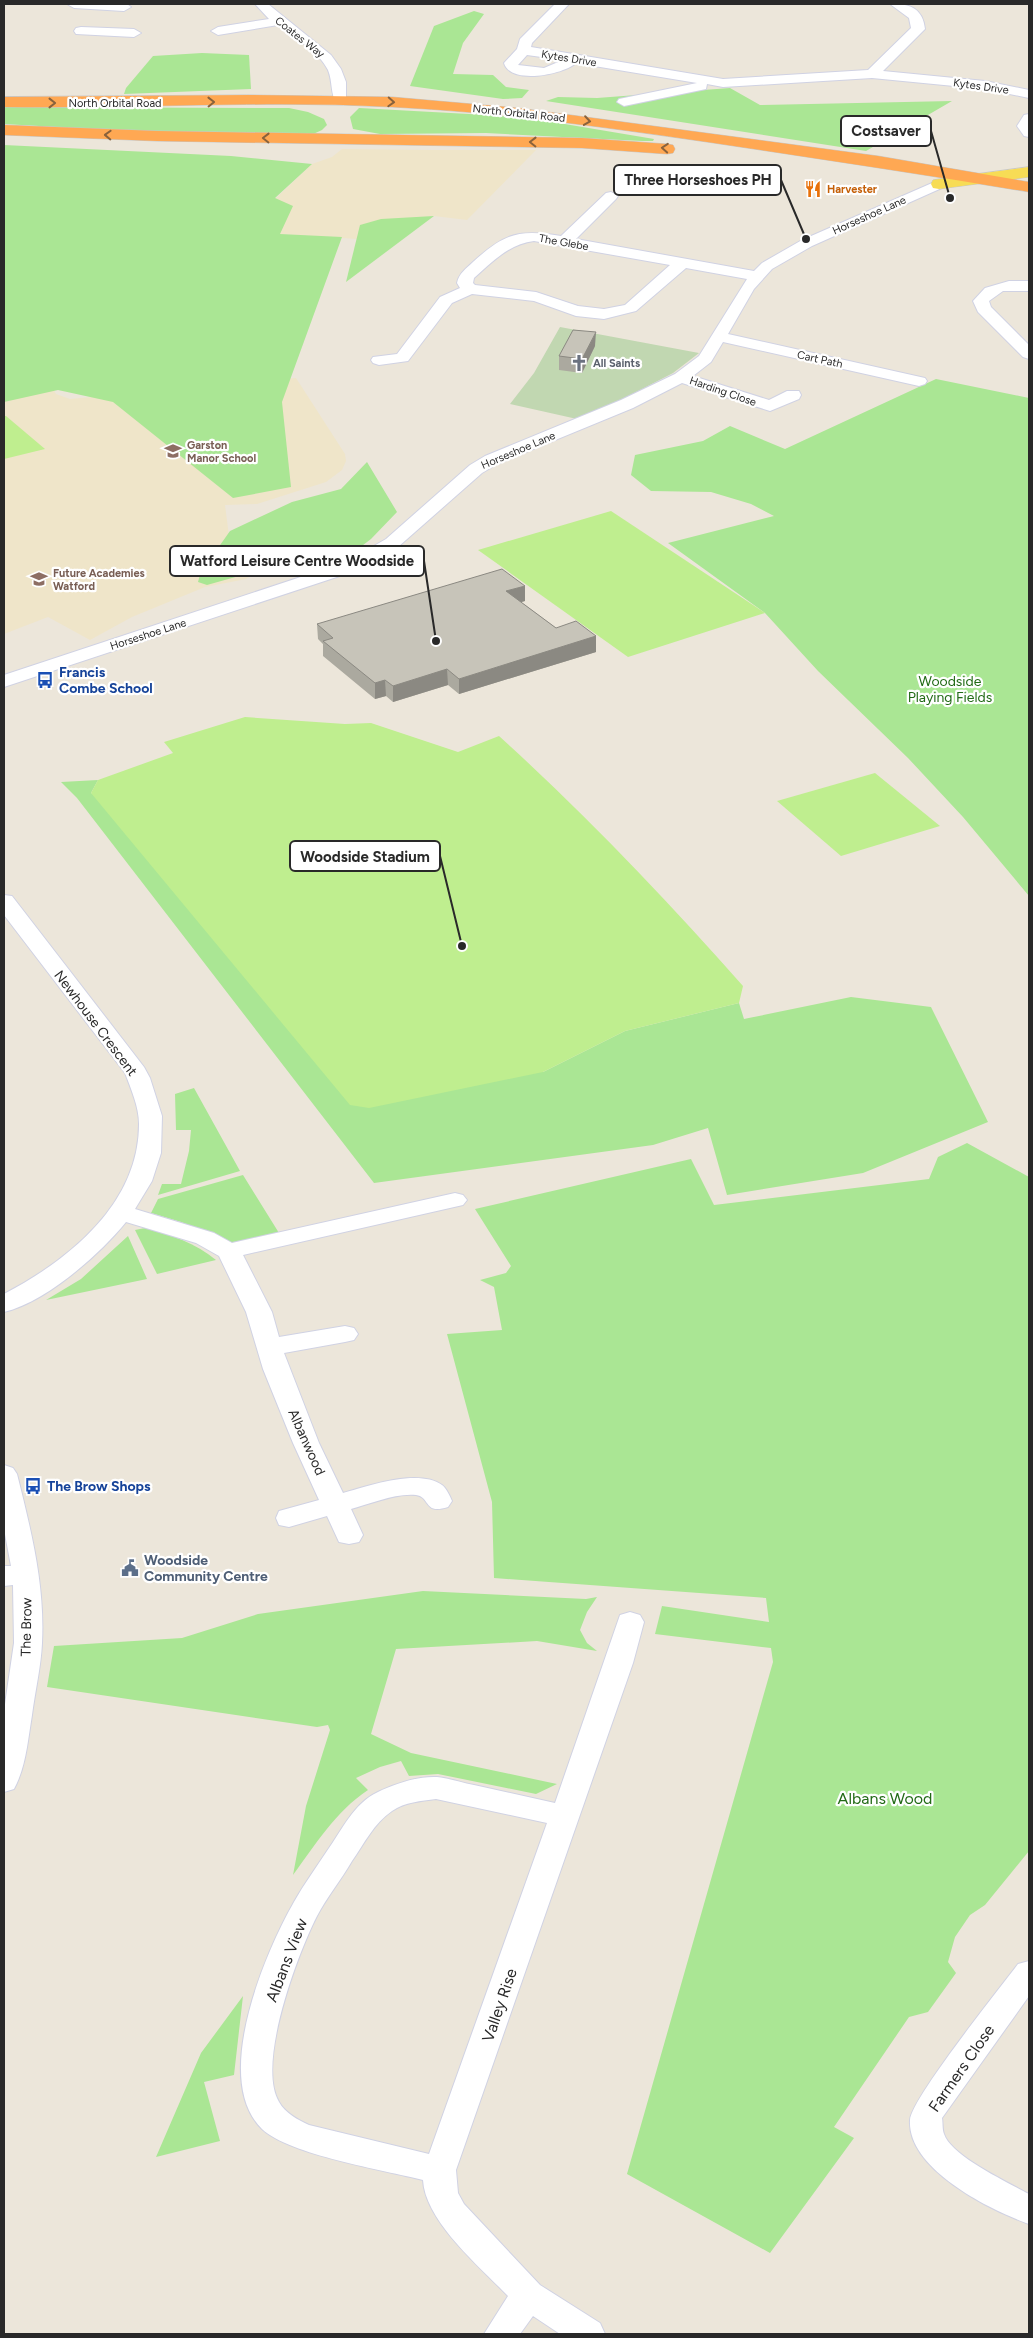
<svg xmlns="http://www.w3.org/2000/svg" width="1033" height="2338" font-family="Figtree,sans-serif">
  <rect width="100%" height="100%" fill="#ece6da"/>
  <g fill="#efe5c9">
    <path d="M342 149 434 150H536L467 220 434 216 357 239 280 234 275 199 312 164 332 157Z"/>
    <path d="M4 287 15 321 56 394 70 399 296 378 345 454 346 461 342 470 326 482 257 504 225 505 229 536 253 575 246 579 205 587 132 617 90 640 48 617 4 634Z"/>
  </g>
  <g fill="#aae694">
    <path d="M474 11 484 14 463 43 453 74 493 75 506 87 529 90 522 98 503 99 410 86 434 26Z"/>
    <path d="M202 53 249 55 251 89 124 94 126 88 153 56Z"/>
    <path d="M730 88 760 105 952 101 866 151 546 101 558 97 597 98Z"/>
    <path d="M4 107 289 108 308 112 324 119 327 125 322 130 311 135 177 134 4 124Z"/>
    <path d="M359 108 523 117 654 139 653 141H642L486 133 380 134 353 129 350 117Z"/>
    <path d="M4 145 231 156 312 164 275 198 293 206 280 234 342 237 282 402 291 487 233 498 113 402 58 390 4 402Z"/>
    <path d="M434 216 346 282 360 225 381 219Z"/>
    <path d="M936 379 1029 398V896L963 817 908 758 818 671 765 613 668 543 774 516 751 504 711 492 651 491 631 475 635 455 703 441 730 426 785 449Z"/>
    <path d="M367 462 397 512 371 539 350 555 296 572 273 577 239 576 207 585 198 582 201 571 214 565 218 548 230 531 292 502 341 489Z"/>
    <path d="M98 780 91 793 543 1072 625 1031 739 1003 744 1019 851 997 931 1007 988 1122 863 1173 727 1195 708 1128 653 1145 374 1183 77 798 61 782Z"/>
    <path d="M194 1088 240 1171 158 1195 162 1184H181L189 1151 191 1130H176L175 1094Z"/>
    <path d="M967 1143 1029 1177V1851L985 1905 970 1915 955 1937 948 1962 956 1973 928 2012 909 2017 834 2127 854 2138 770 2253 627 2174 773 1662 771 1648 655 1634 662 1606 769 1622 766 1598 494 1578 492 1502 447 1334 502 1330 494 1287 480 1280 506 1273 511 1266 475 1209 691 1159 714 1205 929 1179 938 1157Z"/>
    <path d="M243 1175 279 1233 233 1243 181 1222 151 1213 158 1199Z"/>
    <path d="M145 1228C172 1235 195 1243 216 1260L157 1274 135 1230Z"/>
    <path d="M128 1236 147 1279 46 1300 81 1279Z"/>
    <path d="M423 1591 586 1599 597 1597 587 1612 580 1630 587 1643 597 1651 537 1641 396 1649 371 1734 411 1753 557 1784 536 1794 438 1774 409 1776 401 1761 380 1767 356 1778 368 1790C335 1812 316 1844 293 1875L306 1806 330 1730 328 1725 317 1727 47 1687 54 1646 182 1638 258 1614Z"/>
    <path d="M243 1996 234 2075 204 2082 220 2141 156 2157 201 2053Z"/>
  </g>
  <path fill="#c1d7b1" d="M560 327 699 353 673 373 619 401 577 419 510 404 534 373Z"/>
  <g fill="#bfee8f">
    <path d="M4 416H6L45 449 4 459Z"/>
    <path d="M611 511 765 613 628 657 478 550Z"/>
    <path d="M245 717 345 724 371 723 458 752 499 736C585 814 666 899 743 986L739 1003 625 1031 543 1072 369 1108 350 1105 91 793 98 780 173 753 164 742Z"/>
    <path d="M875 773 940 826 841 856 777 801Z"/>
  </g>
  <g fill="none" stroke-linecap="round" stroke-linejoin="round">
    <g stroke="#d0d2e3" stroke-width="2">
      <g id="minor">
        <path d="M67 4H127L131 7 124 11 74 8Z"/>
        <path d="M255 4H268L331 55 341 69 346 82V97L349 101 347 104H337C330 94 333 82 328 70 318 51 295 37 278 25L218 35 211 31 218 27 269 19Z"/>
        <path d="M555 4H569L532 43 531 47 723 79 868 70 911 28 909 18 890 4C909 3 923 8 925 29L883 71 985 81 1029 90V98L985 89 872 78 723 87 707 84 706 89 624 106 617 102 619 99 697 83 576 63C563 75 510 85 504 63L517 49 520 39ZM527 55 563 60 544 68 518 65Z"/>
        <path d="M81 27 134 29 141 33 134 37 76 34 74 31 76 28Z"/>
        <path d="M1029 114V137L1024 136 1017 126 1024 115Z"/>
        <path d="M939 180 946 184 944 187 812 246 772 269 754 289 728 334 925 378 927 381 925 384 919 386 723 342 711 362 693 376 769 400 787 391H799L801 395 799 399 770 411 682 383 633 408 497 464 482 473 398 547 358 570 4 687V675L346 562 386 539 470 465 485 456 621 400 675 374 699 356 747 279 686 268 636 311 604 319 576 316 534 301 472 294 452 303 408 361 379 365 373 363 371 360 373 357 397 354 440 297 460 288 457 283C459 273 466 269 473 262 505 233 519 229 561 236L606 193 611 192 618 196 616 199 576 239 754 271 762 263 802 240ZM534 241 670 265 625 305 604 309 578 306 536 292 475 285 473 283 474 278C492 262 509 244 534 241Z"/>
        <path d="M1009 281H1029V291H1003L989 301 991 307 1029 345V359L1023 357 978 312 973 301 985 288Z"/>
        <path d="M4 895 12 896 144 1067 150 1078 162 1116 161 1153 152 1181 135 1209 214 1233 232 1243 455 1193 463 1195 467 1200 463 1205 243 1255 272 1312 279 1337 345 1326 354 1328 358 1334 354 1340 345 1342 284 1353 319 1443 343 1493C367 1486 419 1468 442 1485 446 1488 450 1496 452 1501L448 1507C423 1515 431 1497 416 1495 395 1493 370 1504 351 1509L363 1535 359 1542 349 1544 339 1542 327 1516 289 1527 279 1525 276 1518 279 1511 319 1500 293 1443 263 1369 246 1312 219 1256 196 1243 126 1222C99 1255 46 1302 4 1312V1294C69 1260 139 1204 139 1124 139 1107 131 1089 125 1073L4 915Z"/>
        <path d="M4 1465 13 1468 17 1474C31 1530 45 1585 42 1643 41 1667 35 1691 32 1715 28 1739 26 1767 14 1789L4 1792V1711L14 1643 13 1585 4 1586V1566H11L4 1529Z"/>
        <path d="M630 1612 640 1615 644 1622 633 1663 456 2170 458 2193 464 2204 540 2285 600 2323 605 2334H560L533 2316 520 2334H484L508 2296C480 2267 425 2221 423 2180 384 2170 290 2155 262 2129 211 2079 265 1953 294 1902 304 1884 316 1868 327 1851 342 1830 354 1803 378 1792 394 1784 418 1776 437 1777 449 1778 462 1783 474 1785 501 1791 528 1797 555 1803L620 1615ZM436 1799 547 1823 429 2154 309 2125C298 2120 285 2113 279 2102 256 2064 298 1953 317 1916 327 1897 341 1880 352 1861 364 1844 374 1823 392 1811 405 1802 421 1801 436 1799Z"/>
        <path d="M1029 1961V1996L942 2118C943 2123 942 2129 944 2134 951 2156 1009 2183 1029 2194V2224C990 2210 907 2169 910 2120 911 2099 1000 1988 1018 1964Z"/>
      </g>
    </g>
    <g stroke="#c7c7c7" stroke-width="1">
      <path id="major" d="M1029 167V177L939 189 933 188 931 184 933 180 939 179Z"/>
    </g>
    <g stroke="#c7c7c7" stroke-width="1">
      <g id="highway">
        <path d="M247 95 392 97 518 108 878 156 1029 182V192C922 174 814 158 707 142 602 127 498 112 392 107 263 100 133 109 4 107V97Z"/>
        <path d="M4 125 157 131 582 138 667 144 673 145 675 149 673 153 667 154 582 148 157 141 4 135Z"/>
      </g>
    </g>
    <use href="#minor" fill="#fff" fill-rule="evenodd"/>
    <use href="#major" fill="#f7dc55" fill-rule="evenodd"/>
    <use href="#highway" fill="#ffa853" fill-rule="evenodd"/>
  </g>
  <g fill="#aba99f">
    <path d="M595 346 582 373 559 370V356Z"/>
    <path d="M525 586V601L521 602 556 628 596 636V652L459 694 448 685 393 702 386 696 375 699 323 656V644L318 639 317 624Z"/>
  </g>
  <g fill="#8b8982">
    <path d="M596 332 595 346 582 373V359Z"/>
    <path d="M525 586V601L506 606V591Z"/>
    <path d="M596 636V652L459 694V679Z"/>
    <path d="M447 669 448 685 393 702V686Z"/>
    <path d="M385 680 386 696 375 699V683Z"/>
  </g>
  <g fill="#c7c4b9" stroke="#8b8982">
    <path d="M573 330 596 332 582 359 559 356Z"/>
    <path d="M502 569 525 586 506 591 556 628 576 621 596 636 459 679 447 669 393 686 385 680 375 683 323 641 333 638 317 624Z"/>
  </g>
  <defs><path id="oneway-chevron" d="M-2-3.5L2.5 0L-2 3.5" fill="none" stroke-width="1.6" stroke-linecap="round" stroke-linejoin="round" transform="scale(1.25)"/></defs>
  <g stroke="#89623c">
    <use href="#oneway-chevron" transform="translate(211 102) rotate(-1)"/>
    <use href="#oneway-chevron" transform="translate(391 102) rotate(3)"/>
    <use href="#oneway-chevron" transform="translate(52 103)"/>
    <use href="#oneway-chevron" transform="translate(587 121) rotate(8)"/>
    <use href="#oneway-chevron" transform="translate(108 135) rotate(-178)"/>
    <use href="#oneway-chevron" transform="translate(266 138) rotate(-179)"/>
    <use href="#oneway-chevron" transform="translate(533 142) rotate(-179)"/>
    <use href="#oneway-chevron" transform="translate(665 148) rotate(-176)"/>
  </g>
  <defs>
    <g id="restaurant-bare" transform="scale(1.35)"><path d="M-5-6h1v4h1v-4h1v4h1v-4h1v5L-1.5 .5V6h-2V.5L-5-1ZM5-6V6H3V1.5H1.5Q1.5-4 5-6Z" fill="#e8710a" stroke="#fff" stroke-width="2.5" paint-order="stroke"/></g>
    <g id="church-bare" transform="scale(1.35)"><path d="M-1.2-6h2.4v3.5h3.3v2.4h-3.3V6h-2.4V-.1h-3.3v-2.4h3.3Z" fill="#6b7280" stroke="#fff" stroke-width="2.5" paint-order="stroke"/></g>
    <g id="school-bare" transform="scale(1.35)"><path d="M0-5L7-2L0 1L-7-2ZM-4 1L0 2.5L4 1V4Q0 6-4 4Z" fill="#8d6e63" stroke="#fff" stroke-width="2.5" paint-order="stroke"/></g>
    <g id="bus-bare" transform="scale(1.35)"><path d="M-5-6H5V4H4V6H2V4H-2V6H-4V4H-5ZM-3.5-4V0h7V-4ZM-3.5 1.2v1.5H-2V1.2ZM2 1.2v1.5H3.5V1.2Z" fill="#1a4fb4" stroke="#fff" stroke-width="2.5" paint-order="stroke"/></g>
    <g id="civic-bare" transform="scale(1.35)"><path d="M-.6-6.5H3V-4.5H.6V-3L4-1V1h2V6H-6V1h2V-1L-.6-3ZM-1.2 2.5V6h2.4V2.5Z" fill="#5c6f8a" stroke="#fff" stroke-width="2.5" paint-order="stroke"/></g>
  </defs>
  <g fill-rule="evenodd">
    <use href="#restaurant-bare" x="813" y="189"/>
    <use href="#church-bare" x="579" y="363"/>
    <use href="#school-bare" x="173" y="451"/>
    <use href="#school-bare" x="39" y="579"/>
    <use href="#bus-bare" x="45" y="680"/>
    <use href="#bus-bare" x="33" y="1486"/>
    <use href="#civic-bare" x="130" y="1568"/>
  </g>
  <g text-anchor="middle" stroke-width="4.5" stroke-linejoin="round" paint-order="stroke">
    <g font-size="11" fill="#292929" stroke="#fff">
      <text transform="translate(300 37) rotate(38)" y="4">Coates Way</text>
      <text transform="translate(569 58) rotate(9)" y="4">Kytes Drive</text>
      <text transform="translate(981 86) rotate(8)" y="4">Kytes Drive</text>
      <text x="115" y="107">North Orbital Road</text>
      <text transform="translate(519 113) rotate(6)" y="4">North Orbital Road</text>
      <text transform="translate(869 215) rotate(-24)" y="4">Horseshoe Lane</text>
      <text transform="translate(564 242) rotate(10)" y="4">The Glebe</text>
      <text transform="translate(820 359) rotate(12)" y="4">Cart Path</text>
      <text transform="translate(723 391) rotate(19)" y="4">Harding Close</text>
      <text transform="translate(518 450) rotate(-23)" y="4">Horseshoe Lane</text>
      <text transform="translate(148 634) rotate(-18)" y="4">Horseshoe Lane</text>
    </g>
    <g font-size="11" font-weight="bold" fill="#c56008" stroke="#fff" text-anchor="start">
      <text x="827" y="193">Harvester</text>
    </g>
    <g font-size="11" font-weight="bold" fill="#5b616d" stroke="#fff" text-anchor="start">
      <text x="593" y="367">All Saints</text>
    </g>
    <g font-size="11" font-weight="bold" fill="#785e54" stroke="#fff" text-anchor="start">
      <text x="187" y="449">Garston<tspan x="187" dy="13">Manor School</tspan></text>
      <text x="53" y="577">Future Academies<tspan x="53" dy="13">Watford</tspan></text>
    </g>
    <g font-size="14" font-weight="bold" fill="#164399" stroke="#fff" text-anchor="start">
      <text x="59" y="677">Francis<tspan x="59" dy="16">Combe School</tspan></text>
      <text x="47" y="1491">The Brow Shops</text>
    </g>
    <g font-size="14" fill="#226a16" stroke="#fff">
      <text x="950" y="686">Woodside<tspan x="950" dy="16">Playing Fields</tspan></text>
    </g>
    <g font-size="14" fill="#292929" stroke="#fff">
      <text transform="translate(96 1023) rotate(53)" y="5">Newhouse Crescent</text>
      <text transform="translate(307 1442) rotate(66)" y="5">Albanwood</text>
      <text transform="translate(26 1627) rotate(-89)" y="5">The Brow</text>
    </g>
    <g font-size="14" font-weight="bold" fill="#4e5e75" stroke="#fff" text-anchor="start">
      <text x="144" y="1565">Woodside<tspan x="144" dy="16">Community Centre</tspan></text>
    </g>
    <g font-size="16" fill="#226a16" stroke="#fff">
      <text x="885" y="1804">Albans Wood</text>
    </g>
    <g font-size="16" fill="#292929" stroke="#fff">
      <text transform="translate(286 1960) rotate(-69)" y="6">Albans View</text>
      <text transform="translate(499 2005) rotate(-71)" y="6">Valley Rise</text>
      <text transform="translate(961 2068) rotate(-55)" y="6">Farmers Close</text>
    </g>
  </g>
  <path fill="none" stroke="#292929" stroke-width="2" d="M950 198L931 131M806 239L781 180M436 641L424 561M462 946L440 856"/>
  <g fill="#292929" stroke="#fff" stroke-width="2">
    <circle cx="950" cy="198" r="5"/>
    <circle cx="806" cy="239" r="5"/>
    <circle cx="436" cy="641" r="5"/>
    <circle cx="462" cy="946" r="5"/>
  </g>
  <g fill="#fff" stroke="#292929" stroke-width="2">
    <rect x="841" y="116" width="90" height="30" rx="5"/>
    <rect x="614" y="165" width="167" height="30" rx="5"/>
    <rect x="170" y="546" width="254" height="30" rx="5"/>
    <rect x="290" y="841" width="150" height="30" rx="5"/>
  </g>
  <g font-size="15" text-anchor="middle" font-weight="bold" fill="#292929">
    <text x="886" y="136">Costsaver</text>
    <text x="698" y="185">Three Horseshoes PH</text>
    <text x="297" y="566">Watford Leisure Centre Woodside</text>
    <text x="365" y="862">Woodside Stadium</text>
  </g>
  <rect width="1033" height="2338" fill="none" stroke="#292929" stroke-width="10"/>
</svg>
